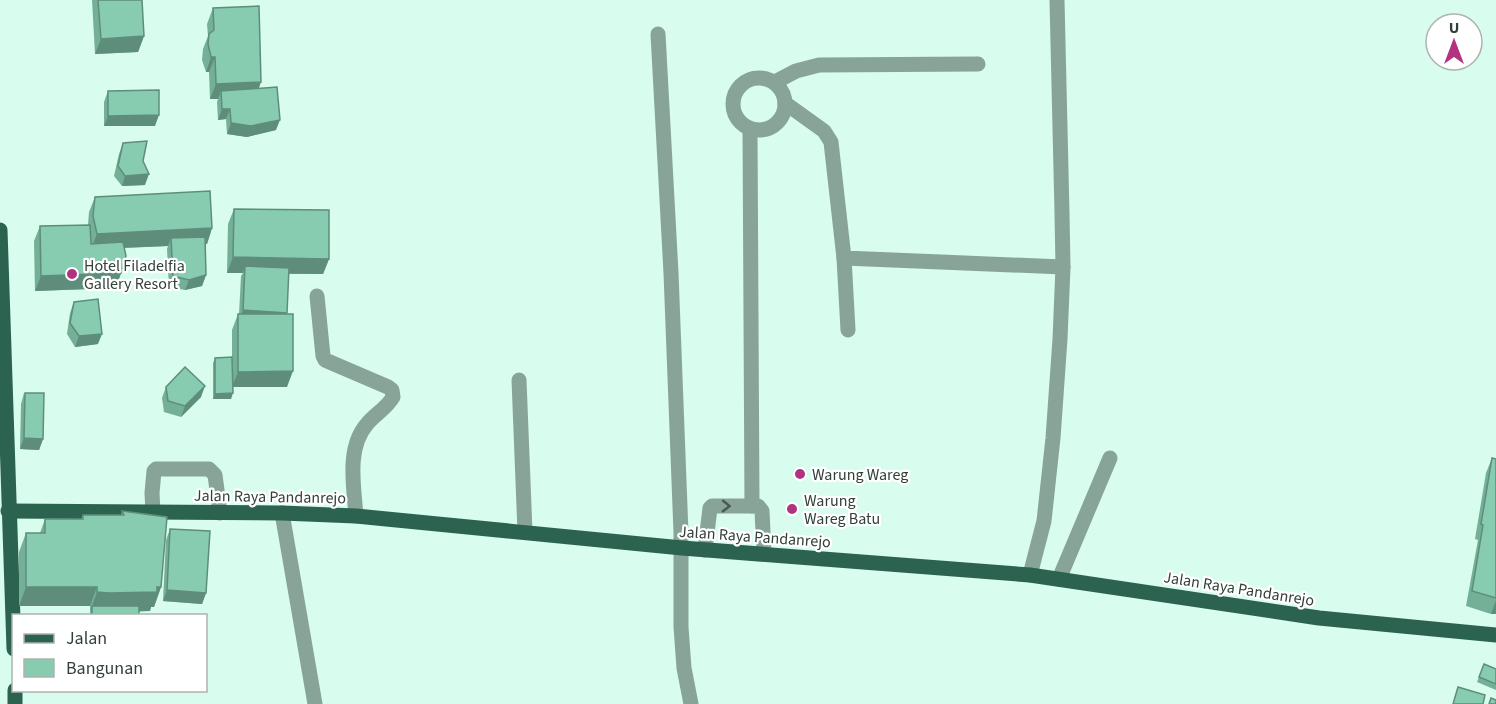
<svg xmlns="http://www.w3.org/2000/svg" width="1496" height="704" font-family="'Source Sans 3',sans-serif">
  <rect width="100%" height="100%" fill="#d8fced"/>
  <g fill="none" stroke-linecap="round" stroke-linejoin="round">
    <g stroke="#88a498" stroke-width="15">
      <path d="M658 34 671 273 681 533V627L684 668 691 704"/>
      <circle cx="759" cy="104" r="26"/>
      <path d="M775 82 796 71 819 65 978 64"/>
      <path d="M785 103 824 131 831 142 844 258 1063 267"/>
      <path d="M750 129 752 506"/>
      <path d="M844 258 848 330"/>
      <path d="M317 296 323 356 325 360 388 387 392 390 393 397C387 408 375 414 367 424 346 448 354 487 356 516"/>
      <path d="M519 380 525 532"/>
      <path d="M153 512 152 493 154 471 156 469H209L215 475 220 513"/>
      <path d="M282 513 315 704"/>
      <path d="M705 550 710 508 712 506H758L762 511 764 554"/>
      <path d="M1030 575 1044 521 1053 438 1060 339 1063 267 1062 213 1057 0"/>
      <path d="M1059 579 1110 458"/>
    </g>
    <g stroke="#2c6350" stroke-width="15">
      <path d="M0 230 14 649"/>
      <path d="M8 511 282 513 356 516 682 548 1030 575 1319 618 1496 635"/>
      <path d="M15 690V704"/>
    </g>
  </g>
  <g fill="#74af97">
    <path d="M92 0H142L144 36 138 52 95 54Z"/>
    <path d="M213 8 259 89 276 130 247 137 227 134 226 119 218 120 217 102 218 99H210L209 72H206L202 60 203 49 208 36 207 24Z"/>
    <path d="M108 91 155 126H104V102Z"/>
    <path d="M123 143 143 161 145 185 122 186 114 176 119 154Z"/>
    <path d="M95 197 212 228 207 244H205L206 275 202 286 185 290 169 287 167 249 168 246 124 248 121 273 116 288 35 291 34 241 40 226 88 225 89 212Z"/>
    <path d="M234 209 329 259 323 274H289L286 314 287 387H233L231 399H213V363L215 358 232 374V330L238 314H239L241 276 243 273H227L228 224Z"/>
    <path d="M74 302 98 344 75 347 67 334 70 313Z"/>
    <path d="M166 387 201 397 181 417 164 412 162 398Z"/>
    <path d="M24 393 43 439 39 450 20 449 21 404Z"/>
    <path d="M1492 458 1496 459V614H1491L1466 606 1478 540 1475 539 1486 473Z"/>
    <path d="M122 511 161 587 154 607H151L150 611H139V615H90V606H19V552L26 533H40L45 519H81L83 515H121Z"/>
    <path d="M170 529 206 593 202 604 163 601 166 540Z"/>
    <path d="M1484 664 1496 669V690L1477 682Z"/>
  </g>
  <g fill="#5e8e7b">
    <path d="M144 36 138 52 95 54 101 39Z"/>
    <path d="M211 57H215L209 72H206Z"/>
    <path d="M261 82 256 97 221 91 218 99H210L216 84Z"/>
    <path d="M222 109H230L226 119 218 120Z"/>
    <path d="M159 115 155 126H104L108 116Z"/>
    <path d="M280 120 276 130 247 137 227 134 231 123Z"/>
    <path d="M149 174 145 185 122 186 125 176Z"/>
    <path d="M212 228 207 244 171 245V238L168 246 91 249 97 234Z"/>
    <path d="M233 257 329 259 323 274 245 273V266L243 273H227Z"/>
    <path d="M121 273 116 288 35 291 41 276Z"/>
    <path d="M206 275 202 286 185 290 189 280Z"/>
    <path d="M243 310 287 313 283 323 239 321Z"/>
    <path d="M102 334 98 344 75 347 79 336Z"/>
    <path d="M293 371 287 387H232L238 372Z"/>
    <path d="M205 386 201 397 181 417 185 406Z"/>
    <path d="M233 393 231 399H213L215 394Z"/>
    <path d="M24 438 43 439 39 450 20 449Z"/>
    <path d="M26 587H97L90 606H19Z"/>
    <path d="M157 587H161L154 607H151L150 611 102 613 92 606 97 592Z"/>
    <path d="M167 590 206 593 202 604 163 601Z"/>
    <path d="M1496 600V614H1491Z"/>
  </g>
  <g fill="#87cbb0" stroke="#5e8e7b" stroke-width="1.5">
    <path d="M98 0H142L144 36 101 39Z"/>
    <path d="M259 6 261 82 216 84 215 57H211L208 44 209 34 214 30 213 8Z"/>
    <path d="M277 87 280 120 251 126 231 123 230 109H222L221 91Z"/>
    <path d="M159 90V115L108 116V91Z"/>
    <path d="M147 141 143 161 149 174 125 176 118 166 123 143Z"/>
    <path d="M210 191 212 228 97 234 93 216 95 197Z"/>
    <path d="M234 209 329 210V259L233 257Z"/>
    <path d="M90 225 91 244 123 242 126 256 121 273 41 276 40 226Z"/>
    <path d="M205 237 206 275 189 280 173 276 171 238Z"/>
    <path d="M245 266 289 268 287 313 243 310Z"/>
    <path d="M98 299 102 334 79 336 70 323 74 302Z"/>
    <path d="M238 314H293V371L238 372Z"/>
    <path d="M232 357 233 393 215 394V358Z"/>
    <path d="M185 367 205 386 185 406 168 401 166 387Z"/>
    <path d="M25 393H44L43 439 24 438Z"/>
    <path d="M1492 458 1496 459V598L1472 591 1483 525 1481 524Z"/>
    <path d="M122 511 167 517 161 587H157V592L109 593 97 592V587H26V533H45V519H83V515H124Z"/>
    <path d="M170 529 210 531 206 593 167 590Z"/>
    <rect x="92" y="606" width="47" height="9"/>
    <path d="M1484 664 1496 669V684L1479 677Z"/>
    <path d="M1458 687 1485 695 1483 704H1453Z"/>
    <path d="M1491 698 1496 700V704H1489Z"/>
  </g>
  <defs><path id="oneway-chevron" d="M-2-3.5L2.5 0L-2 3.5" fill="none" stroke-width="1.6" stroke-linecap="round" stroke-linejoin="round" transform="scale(1.5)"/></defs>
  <use stroke="#485952" href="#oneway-chevron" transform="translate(726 506) rotate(1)"/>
  <g fill="#b13280" stroke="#fff" stroke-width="2">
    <circle cx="72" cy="274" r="6"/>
    <circle cx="800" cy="474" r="6"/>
    <circle cx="792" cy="509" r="6"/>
  </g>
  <g text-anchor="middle" stroke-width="4.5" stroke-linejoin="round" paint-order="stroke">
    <g font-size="16" fill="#32403a" stroke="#fff" text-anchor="start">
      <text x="84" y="271">Hotel Filadelfia<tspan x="84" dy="18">Gallery Resort</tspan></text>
      <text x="812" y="480">Warung Wareg</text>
      <text x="804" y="506">Warung<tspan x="804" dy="18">Wareg Batu</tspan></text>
    </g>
    <g font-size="16" fill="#32403a" stroke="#fff">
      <text transform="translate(270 496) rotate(1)" y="6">Jalan Raya Pandanrejo</text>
      <text transform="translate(755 536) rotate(4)" y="6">Jalan Raya Pandanrejo</text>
      <text transform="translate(1239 588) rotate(9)" y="6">Jalan Raya Pandanrejo</text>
    </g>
  </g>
  <rect x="12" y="614" width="195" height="78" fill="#ffffff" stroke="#adb3b0" stroke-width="1.5"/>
  <rect x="24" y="634" width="30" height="9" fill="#2c6350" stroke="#adb3b0" stroke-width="1.5"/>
  <text x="66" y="644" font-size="18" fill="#32403a">Jalan</text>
  <rect x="24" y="659" width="30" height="18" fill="#87cbb0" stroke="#adb3b0" stroke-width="1.5"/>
  <text x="66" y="674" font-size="18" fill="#32403a">Bangunan</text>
  <g transform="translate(1454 42)"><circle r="28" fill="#ffffff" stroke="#adb3b0" stroke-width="1.5"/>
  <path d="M0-4.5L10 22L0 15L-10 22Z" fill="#b13280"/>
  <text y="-9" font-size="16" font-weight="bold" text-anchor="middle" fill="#32403a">U</text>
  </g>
</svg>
